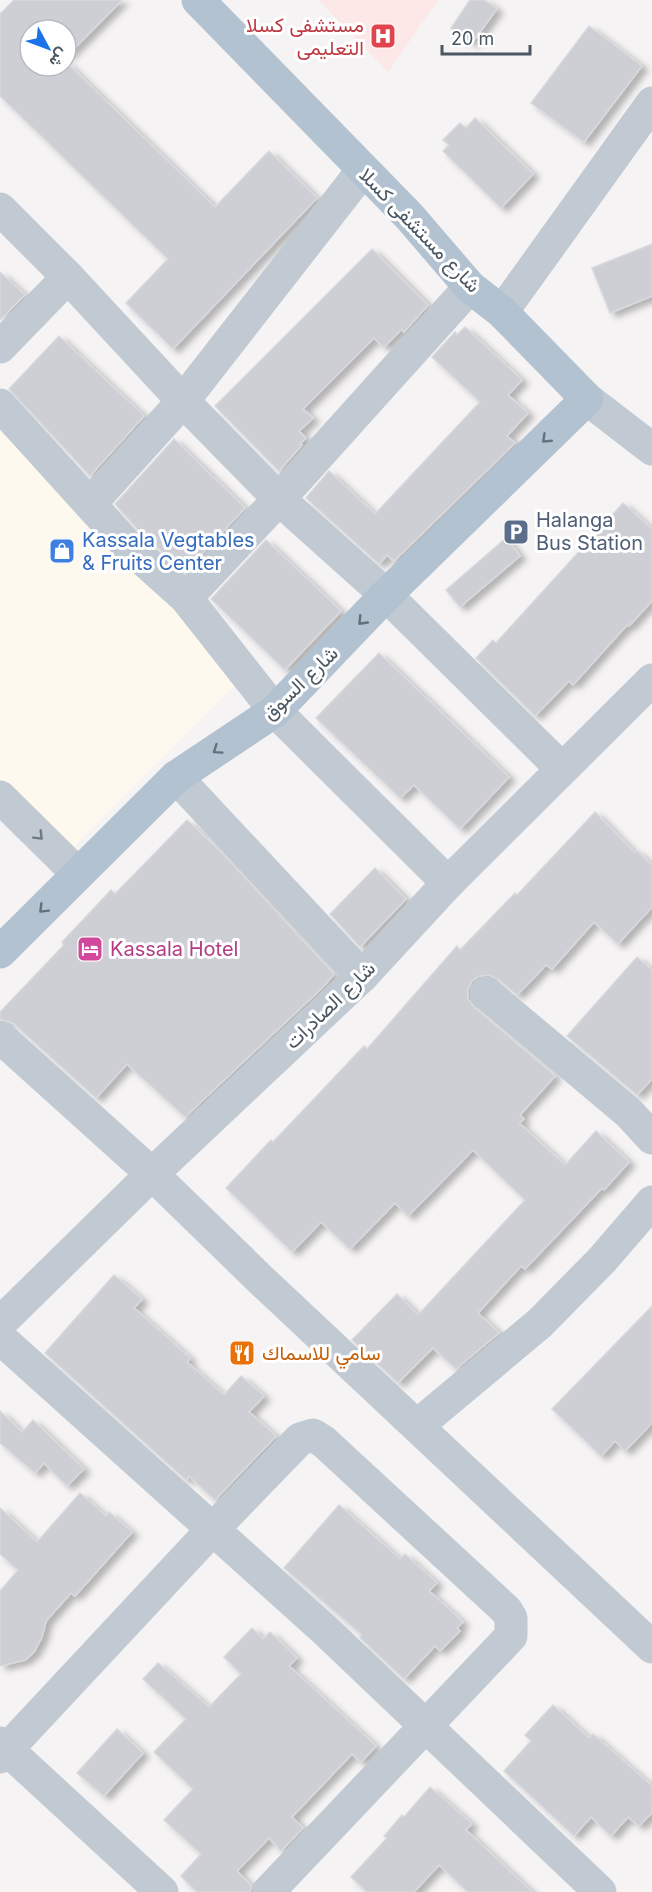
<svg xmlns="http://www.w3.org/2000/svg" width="652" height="1892" font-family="Inter,Vazirmatn,sans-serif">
  <defs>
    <filter id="shadow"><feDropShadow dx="6" dy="4" stdDeviation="3" flood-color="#0004"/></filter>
  </defs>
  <rect width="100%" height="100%" fill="#f5f3f3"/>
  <path fill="#fdf9ef" d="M0 431 249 672 70 851 0 781Z"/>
  <path fill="#fce8e6" d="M319 0H438L388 72Z"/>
  <g fill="#cdcfd5" stroke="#d7d9de" stroke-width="1.5" filter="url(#shadow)">
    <path d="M14 0H122L66 57V30H30V66H66V62L215 207 269 151 317 198 173 349 126 303 168 259 0 96V14Z"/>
    <path d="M470 0H484L497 9 472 43 451 28Z"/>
    <path d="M589 26 642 66 584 142 531 103Z"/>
    <path d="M475 118 533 174 501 208 443 151 449 145 443 140 460 123 466 128Z"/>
    <path d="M652 244V296L610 313 592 268Z"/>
    <path d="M372 249 428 305 404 332 402 329 384 347 374 338 303 409 313 418 299 431 306 438 300 444 302 445 279 471 215 406Z"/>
    <path d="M0 272 25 295 0 320Z"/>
    <path d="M465 327 522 380 508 395 528 413 507 436 515 443 394 561 387 555 379 564 306 498 329 471 375 514 480 402 432 357 455 332 457 335Z"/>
    <path d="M59 336 144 416 90 476 9 389Z"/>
    <path d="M174 439 245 508 185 572 140 532 115 504Z"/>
    <path d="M623 503 652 529V601L629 626 627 625 573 685 569 681 535 716 476 658 493 640 496 643Z"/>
    <path d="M506 538 520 556 460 607 446 590Z"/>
    <path d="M266 540 341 611 285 670 211 599Z"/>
    <path d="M379 653 509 777 460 829 414 785 400 798 316 718Z"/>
    <path d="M595 812 635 853 637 851 652 865V907L618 944 594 922 552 969 546 965 517 995 498 979 489 975 479 976 472 981 468 989V999L474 1007 555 1076 520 1115 524 1119 519 1123 565 1165 596 1131 629 1162 604 1190 602 1188 525 1269 521 1266 478 1313 499 1333 456 1369 433 1348 398 1383 352 1340 397 1294 418 1315 525 1200 473 1150 408 1216 395 1203 350 1249 321 1222 292 1252 226 1188 271 1140 273 1142 364 1046 367 1049 457 946 460 950 515 893 517 895Z"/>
    <path d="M187 820 222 853 334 974 324 986 185 1117 127 1064 96 1098 13 1023 0 1019V1012L64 945 62 942 111 890 115 894Z"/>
    <path d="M375 868 406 899 360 947 330 914Z"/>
    <path d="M637 957 652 970V1079L637 1095 567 1036Z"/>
    <path d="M114 1275 142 1299 134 1308 190 1358 187 1362 224 1395 241 1376 264 1396 249 1412 276 1436 215 1500 189 1476 186 1480 45 1353Z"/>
    <path d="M652 1306V1423L625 1451 615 1441 601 1456 552 1409Z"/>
    <path d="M0 1411 22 1432 33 1420 84 1469 67 1486 44 1463 35 1473 0 1443Z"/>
    <path d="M80 1493 106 1516 109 1512 132 1532 75 1596 71 1593 46 1621 42 1637 34 1652 25 1660 0 1666V1591L18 1570 0 1554V1508L37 1542Z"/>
    <path d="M339 1505 400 1559 405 1554 437 1583 429 1591 463 1622 457 1628 460 1631 440 1651 435 1646 404 1679 360 1638 362 1635 284 1568Z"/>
    <path d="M252 1628 263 1639 270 1632 297 1658 289 1666 376 1746 361 1762 352 1754 292 1817 303 1828 281 1851 269 1838 237 1871 251 1885 250 1892H197L181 1876 201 1854 164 1820 193 1789 154 1752 186 1719 143 1679 158 1663 209 1707 241 1674 224 1657Z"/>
    <path d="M553 1705 589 1738 593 1734 652 1786V1813L639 1826 628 1817 611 1836 591 1817 574 1836 504 1771 531 1741 525 1735Z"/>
    <path d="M117 1729 143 1753 104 1796 77 1773Z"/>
    <path d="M430 1787 472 1824 466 1830 532 1892H468L439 1865 414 1892H367L351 1877 387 1838 384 1836 402 1815 404 1817Z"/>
  </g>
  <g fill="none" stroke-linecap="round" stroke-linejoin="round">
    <g stroke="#c1cad2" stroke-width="33">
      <path d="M0 209 68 277 183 401 279 499 386 595 562 769"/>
      <path d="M502 312 652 103"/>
      <path d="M0 347 68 277"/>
      <path d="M587 399 652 449"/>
      <path d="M0 405 127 545 186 598 275 711 448 883"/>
      <path d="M90 504 183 401 363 170"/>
      <path d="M186 598 279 499 470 287"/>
      <path d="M176 777 362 976"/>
      <path d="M0 797 78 874"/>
      <path d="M486 993 629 1113 652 1138"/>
      <path d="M0 1037 152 1174 261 1280 652 1647"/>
      <path d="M0 1323 152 1174 362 976 448 883 652 680"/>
      <path d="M0 1338 327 1632 600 1892"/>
      <path d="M417 1426 540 1323 602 1260 652 1202"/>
      <path d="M0 1743 162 1892"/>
      <path d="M0 1757 212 1530 300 1439 313 1435 324 1442 506 1610 511 1618V1636L268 1892"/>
    </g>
    <path stroke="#b3c2d1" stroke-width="33" d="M0 952 176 777 275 711 386 595 587 399 502 312 470 287 409 216 198 0"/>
  </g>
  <defs><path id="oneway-chevron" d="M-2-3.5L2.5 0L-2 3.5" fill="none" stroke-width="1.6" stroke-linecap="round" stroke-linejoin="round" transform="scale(1.5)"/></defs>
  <g stroke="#64717d">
    <use href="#oneway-chevron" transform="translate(546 439) rotate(136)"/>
    <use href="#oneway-chevron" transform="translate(362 621) rotate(134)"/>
    <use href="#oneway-chevron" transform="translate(217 750) rotate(146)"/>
    <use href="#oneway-chevron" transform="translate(43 909) rotate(135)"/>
  </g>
  <use stroke="#6e7983" href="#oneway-chevron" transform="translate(39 836) rotate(45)"/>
  <defs>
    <g id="hospital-square" transform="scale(1.35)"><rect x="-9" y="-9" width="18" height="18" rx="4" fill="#e0444e" stroke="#fff"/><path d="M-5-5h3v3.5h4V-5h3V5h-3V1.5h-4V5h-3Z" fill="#fff"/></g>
    <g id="parking-square" transform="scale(1.35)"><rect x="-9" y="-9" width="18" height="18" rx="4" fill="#5c6f8a" stroke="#fff"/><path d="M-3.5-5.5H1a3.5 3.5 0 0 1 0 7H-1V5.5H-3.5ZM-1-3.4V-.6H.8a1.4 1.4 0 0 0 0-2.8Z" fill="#fff"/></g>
    <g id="shop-square" transform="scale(1.35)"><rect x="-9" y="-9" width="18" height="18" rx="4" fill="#3f7fe0" stroke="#fff"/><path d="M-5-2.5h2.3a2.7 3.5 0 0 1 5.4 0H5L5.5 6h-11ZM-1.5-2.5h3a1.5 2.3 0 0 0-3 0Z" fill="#fff"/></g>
    <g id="hotel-square" transform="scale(1.35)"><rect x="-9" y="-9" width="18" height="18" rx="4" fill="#d1479c" stroke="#fff"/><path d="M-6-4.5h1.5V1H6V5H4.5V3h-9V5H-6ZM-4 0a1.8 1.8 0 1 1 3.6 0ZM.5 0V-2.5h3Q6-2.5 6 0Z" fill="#fff"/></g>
    <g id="restaurant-square" transform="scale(1.35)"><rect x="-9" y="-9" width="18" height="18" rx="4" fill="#e8710a" stroke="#fff"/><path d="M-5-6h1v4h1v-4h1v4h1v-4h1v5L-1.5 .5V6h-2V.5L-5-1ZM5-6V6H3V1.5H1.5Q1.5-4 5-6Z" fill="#fff"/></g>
  </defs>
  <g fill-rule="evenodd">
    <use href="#hospital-square" x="383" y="36"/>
    <use href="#parking-square" x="516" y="532"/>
    <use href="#shop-square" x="62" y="551"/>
    <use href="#hotel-square" x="90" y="949"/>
    <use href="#restaurant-square" x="242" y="1353"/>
  </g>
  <g text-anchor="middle" stroke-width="6" stroke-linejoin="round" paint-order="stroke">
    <g font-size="20" fill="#be3a42" stroke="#fff" text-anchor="end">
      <text x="364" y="32">مستشفى كسلا<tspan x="364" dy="23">التعليمى</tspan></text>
    </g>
    <g font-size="20" fill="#4a5661" stroke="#fff">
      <text transform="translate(420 230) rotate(46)" y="7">شارع مستشفى كسلا</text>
      <text transform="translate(300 683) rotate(-44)" y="7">شارع السوق</text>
      <text transform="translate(330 1005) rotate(-44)" y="7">شارع الصادرات</text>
    </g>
    <g font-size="20" fill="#4e5e75" stroke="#fff" text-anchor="start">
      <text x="536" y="527">Halanga<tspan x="536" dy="23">Bus Station</tspan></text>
    </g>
    <g font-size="20" fill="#366cbe" stroke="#fff" text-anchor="start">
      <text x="82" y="547">Kassala Vegtables<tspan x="82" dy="23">&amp; Fruits Center</tspan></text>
    </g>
    <g font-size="20" fill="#b23c85" stroke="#fff" text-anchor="start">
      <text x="110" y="956">Kassala Hotel</text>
    </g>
    <g font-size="20" fill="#c56008" stroke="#fff" text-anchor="start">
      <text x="262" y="1360">سامي للاسماك</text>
    </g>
  </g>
  <g transform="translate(48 48) rotate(131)"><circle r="28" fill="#ffffff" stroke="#b7bbc0" stroke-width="1.5"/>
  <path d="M0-4.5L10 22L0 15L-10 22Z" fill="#1a73e8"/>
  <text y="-9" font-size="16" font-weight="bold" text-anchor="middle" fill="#4a5661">ش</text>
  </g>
  <path d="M442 45v9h88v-9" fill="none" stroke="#4a5661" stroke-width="3"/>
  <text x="451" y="45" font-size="18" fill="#4a5661" stroke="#ffffff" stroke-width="4.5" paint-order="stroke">20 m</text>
</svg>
